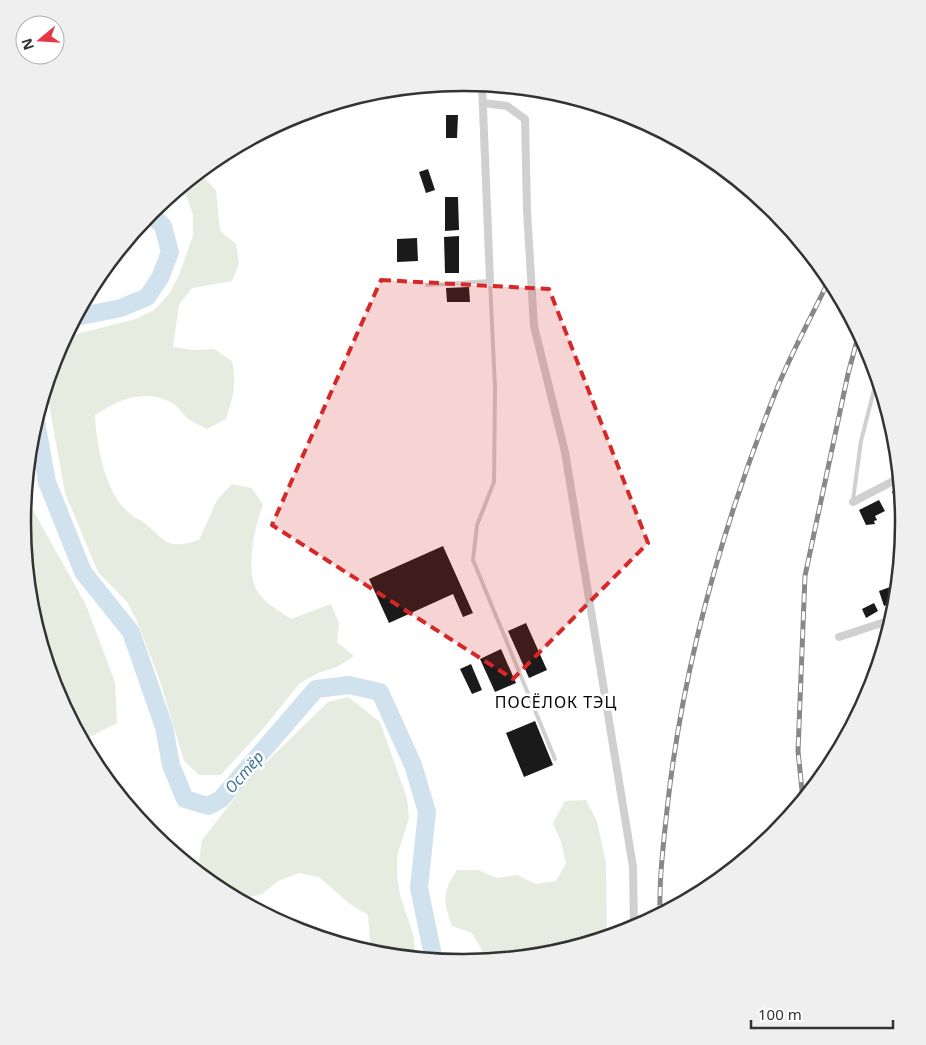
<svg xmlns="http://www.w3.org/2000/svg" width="926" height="1045" font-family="'Noto Sans',sans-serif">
  <rect width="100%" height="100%" fill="#fff"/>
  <g fill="#e6ecdf">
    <path d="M200 174 216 190 220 231 236 244 239 263 232 281 192 288 179 305 173 347 193 350 214 349 232 361C237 383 233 398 226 419L207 429C200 425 192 422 186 417 182 413 178 406 172 403 146 388 118 399 95 415 96 443 105 492 127 511 132 517 140 519 146 524 168 544 168 549 199 540L217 500 232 484 252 488 263 505C255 525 244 573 258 592 266 604 279 611 291 619L331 604 339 623 337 642 354 656 337 667 318 673 300 683 262 730 221 775H199L184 761 160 681 137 621 127 602 98 572 65 493 46 387 56 354 63 341 73 335 136 319 154 310 169 294 179 275 193 236V215L186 194 191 179Z"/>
    <path d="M26 490 29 503 85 603 115 682 117 723 82 741C74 724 62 707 56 690 32 627 19 557 26 490Z"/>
    <path d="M348 697 380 722 407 798 409 818 397 856V875L400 895 413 934 416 958 371 953 368 915 350 904 319 877 299 873 278 881 262 894 242 899 236 898 207 880 199 861 202 840 252 776 328 702Z"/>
    <path d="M586 800 597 821 606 863 607 937 549 955 480 961 482 950 472 933 452 926C443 900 442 893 457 870H478L497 878 517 875 536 884 556 881 566 863 561 842 553 823 565 801Z"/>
  </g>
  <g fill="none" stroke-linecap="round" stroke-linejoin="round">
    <g stroke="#cfe2ee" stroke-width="18">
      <path d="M76 317 121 308 147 297 160 278 170 252 163 226 150 213"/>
      <path d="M36 421 47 482 83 572 131 632 164 727 171 765 185 799 208 806 221 799 316 689 349 685 380 692 413 765 427 812 419 888 434 960"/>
    </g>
  </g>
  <g fill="#1a1a1a">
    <path d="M446 115H458L457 138H446Z"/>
    <path d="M428 169 435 190 426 193 419 172Z"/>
    <path d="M445 197H458L459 230 445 231Z"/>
    <path d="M459 236V273H445L444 237Z"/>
    <path d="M417 238 418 261 397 262V239Z"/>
    <path d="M469 287 470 302H447L446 288Z"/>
    <path d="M895 439 898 466 895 467 889 458 896 453 889 443Z"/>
    <path d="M900 485 902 505 899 506 892 492Z"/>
    <path d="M879 500 885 511 875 516 877 520 874 521 875 524 866 525 859 510Z"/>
    <path d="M443 546 473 613 463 617 453 594 389 623 369 579Z"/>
    <path d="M890 587 895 602 884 606 879 591Z"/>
    <path d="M874 603 878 611 866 618 862 609Z"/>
    <path d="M526 623 547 670 529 678 508 631Z"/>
    <path d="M501 649 516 683 495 692 480 659Z"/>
    <path d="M471 664 482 690 472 694 460 669Z"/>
    <path d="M535 721 553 765 524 777 506 733Z"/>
  </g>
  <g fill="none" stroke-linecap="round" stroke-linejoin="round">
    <g stroke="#d0d0d0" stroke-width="4">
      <path d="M427 285 490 281 495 388 494 482 477 525 473 560 555 759"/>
      <path d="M853 500 861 441 877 378"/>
    </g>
    <g stroke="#d0d0d0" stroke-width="8">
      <path d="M482 84 490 281"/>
      <path d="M483 103 507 106 525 119 527 211 534 326 565 452 633 867 634 928"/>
      <path d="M853 502 899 478"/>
      <path d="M839 637 891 620"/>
    </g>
    <g stroke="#888" stroke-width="5">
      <g id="rail">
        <path d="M803 800 798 751 805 576 848 374 859 333"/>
        <path d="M660 914C659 876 664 839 668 801 684 661 724 522 776 391 791 353 812 316 830 278"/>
      </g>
    </g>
    <use href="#rail" stroke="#fff" stroke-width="3" stroke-dasharray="9" stroke-linecap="butt"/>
  </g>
  <path fill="#d62828" fill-opacity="0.2" stroke="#d62828" stroke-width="4" stroke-dasharray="10 6" stroke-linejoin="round" d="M381 280 549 289 648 543 513 679 272 525Z"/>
  <g text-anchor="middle" stroke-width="5" stroke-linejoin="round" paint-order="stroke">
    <g font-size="16" letter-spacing="1" fill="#000" stroke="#fff">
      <text x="556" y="708">ПОСЁЛОК ТЭЦ</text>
    </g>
    <g font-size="16" font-style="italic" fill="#3f7597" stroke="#fff">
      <text transform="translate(244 772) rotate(-49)" y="6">Остёр</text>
    </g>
  </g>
  <path d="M0 0H926V1045H0ZM462 91H464A431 431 0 0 1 895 522V523A431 431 0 0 1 464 954H462A431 431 0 0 1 31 523V522A431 431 0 0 1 462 91Z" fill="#efefef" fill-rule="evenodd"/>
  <path fill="none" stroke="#333" stroke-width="2.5" d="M462 91H464A431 431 0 0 1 895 522V523A431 431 0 0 1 464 954H462A431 431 0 0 1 31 523V522A431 431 0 0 1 462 91Z"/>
  <g transform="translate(40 40) rotate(252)"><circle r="24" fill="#ffffff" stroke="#adadad"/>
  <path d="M0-4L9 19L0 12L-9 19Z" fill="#e63946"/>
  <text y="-8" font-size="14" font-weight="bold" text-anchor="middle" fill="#333333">N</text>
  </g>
  <path d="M751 1020v8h142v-8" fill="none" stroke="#333333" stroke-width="2.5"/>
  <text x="758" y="1020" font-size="15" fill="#333333" stroke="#ffffff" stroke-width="4" paint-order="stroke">100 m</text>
</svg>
